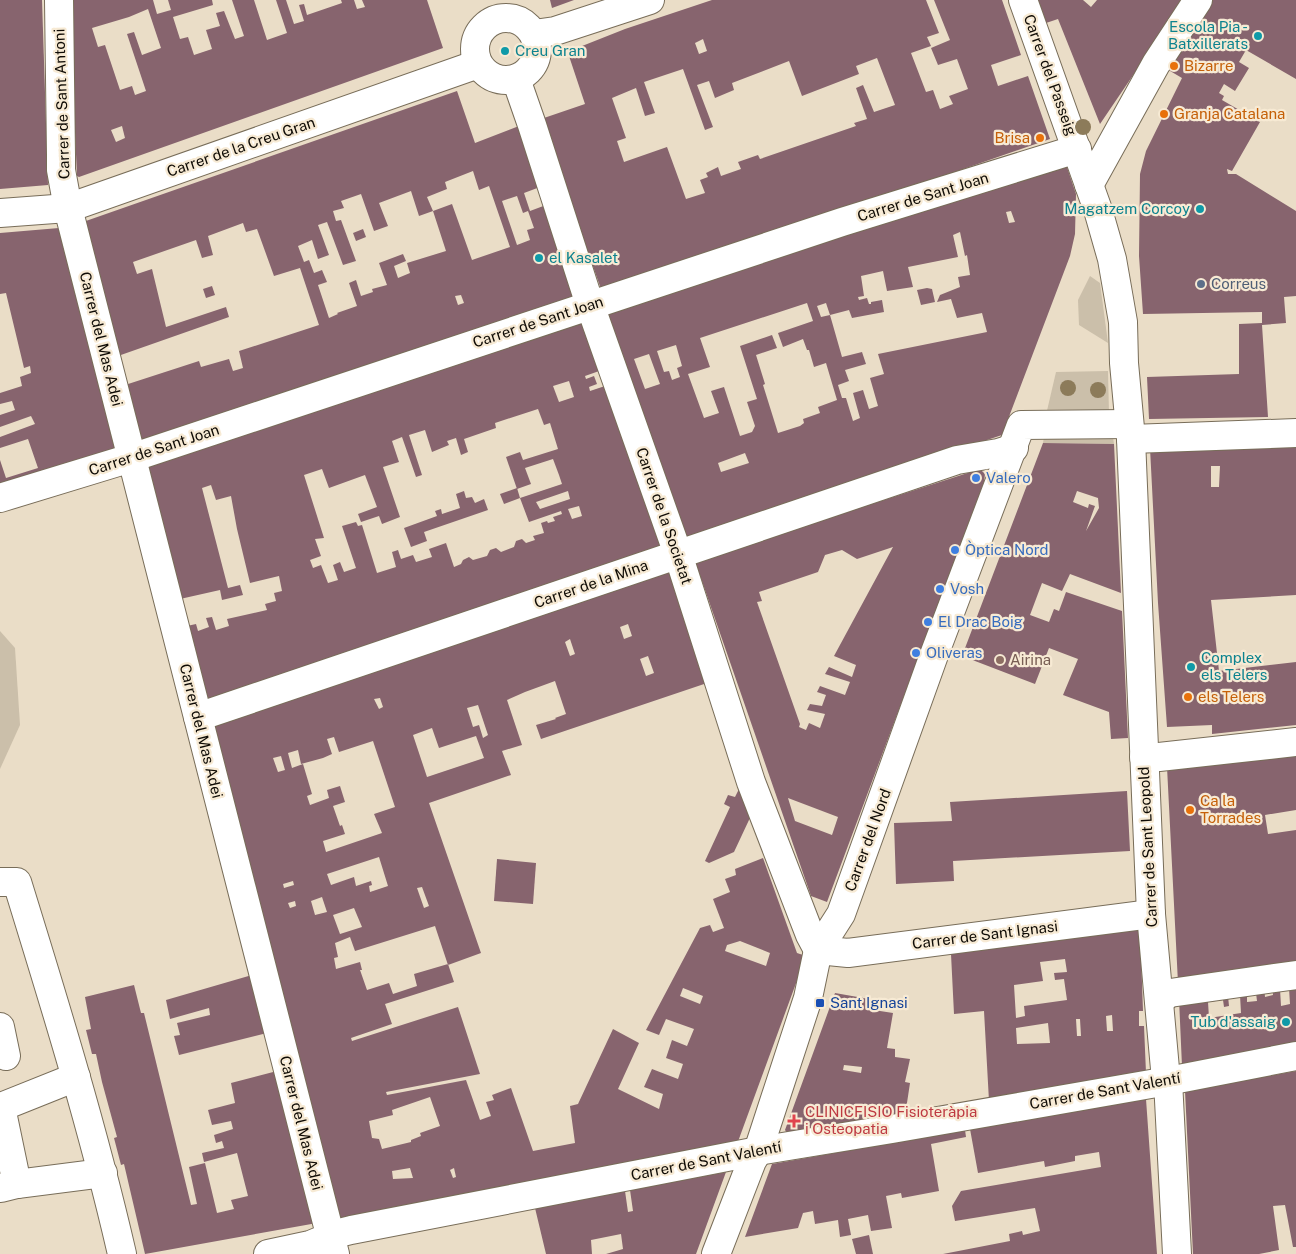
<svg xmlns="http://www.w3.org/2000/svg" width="1296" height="1254" font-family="'Public Sans',sans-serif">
  <rect width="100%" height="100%" fill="#eaddc7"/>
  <g fill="#cbbfaa">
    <path d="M1090 276 1100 283 1108 343 1079 325 1078 300Z"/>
    <path d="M1108 371 1109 414 1046 415 1056 372Z"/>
    <path d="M1045 431H1112L1114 444 1043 443Z"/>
    <path d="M0 631 15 648 20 725 0 769Z"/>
  </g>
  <g fill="#87646e" fill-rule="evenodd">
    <path d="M0 0H42L48 185 0 189Z"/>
    <path d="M69 0H153L157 14 171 10 168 0H212L213 5 173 17 180 39 188 37 194 55 212 49 206 30 220 26 216 13 224 11 235 39 244 36 232 0H254L267 40 287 33 276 0H286L294 24 304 21 299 5 304 4 307 15 342 3 341 0H354L357 9 365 7 362 0H427L443 48 79 177 77 176ZM148 9 161 48 142 55 134 32 127 34 146 91 135 95 132 86 120 90 105 45 98 47 92 28 129 17ZM122 126 125 138 116 142 111 130Z"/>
    <path d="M550 0H574L552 8Z"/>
    <path d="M712 0H926L939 33 927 37 931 46 911 53 926 92 933 90 940 109 953 104 949 96 968 89 957 59 938 65 931 48 950 40 934 0H1002L1021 55 991 65 998 86 1028 76 1050 139 903 190 601 289 541 119 585 104 569 56 572 50 625 29ZM703 39 707 51 699 54 695 43ZM877 58 895 105 874 112 863 85 856 88 867 119 854 123 856 126 760 159 758 155 738 162 741 169 721 176 718 167 706 173 708 177 700 180 705 193 686 199 667 147 624 162 617 141 626 138 612 98 636 88 645 116 655 113 644 82 683 69 705 130 713 127 697 85 709 81 715 98 734 90 732 83 789 61 802 96 859 74 856 66Z"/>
    <path d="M1032 0H1083L1091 7 1097 0H1184L1100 124 1058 19 1040 25Z"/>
    <path d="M1210 0H1296V79L1246 50 1239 62 1249 68 1235 91 1224 84 1219 93 1224 96 1222 100 1260 122 1232 171 1227 169 1228 174H1236L1296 211V296L1284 297 1286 323 1262 325 1268 417 1149 419 1147 377 1239 374V324L1262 323V312L1143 314 1139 256 1140 174 1146 151 1182 78 1165 68Z"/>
    <path d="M457 91 475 143 519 126 540 187 524 193 530 211 546 205 578 298 141 445 125 385 199 361 201 367 229 359 233 371 243 368 239 351 319 325 300 268 274 276 257 229 246 232 243 223 208 236 213 255 202 258 196 240 133 262 137 274 152 269 166 327 226 307 229 317 118 356 83 222ZM473 171 479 190 489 186 510 247 472 260 452 204 433 211 446 251 407 263 410 273 398 278 394 266 406 261 403 254 379 263 387 285 372 289 373 292 361 296 356 280 349 283 357 306 337 313 338 314 329 318 318 285 327 282 322 270 314 273 309 260 304 262 298 246 312 240 318 259 329 255 318 225 327 222 343 265 356 261 341 220 336 221 333 211 344 208 341 201 361 194 374 231 388 226 379 203 411 191 419 216 433 211 427 197 447 189 445 182ZM517 196 523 213 528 211 534 228 527 230 530 240 517 245 502 201ZM461 295 464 303 458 305 455 296Z"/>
    <path d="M1066 164 1076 194 1075 234 1070 256 1002 435 688 540 607 311ZM1011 211 1015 222 1009 223 1006 212ZM960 232 965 256 967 255 970 275 958 277 960 287 940 295 937 302 951 299 957 318 982 313 987 332 878 354 884 374 870 378 878 406 869 409 863 390 853 393 860 418 853 421 846 398H842L838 385 849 381 845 370 866 364 862 352 842 357 830 315 821 317 817 306 826 303 830 315 849 310 852 318 884 312 882 300 871 302V304H869L867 298 859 300 858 297 864 296 861 276 883 271 887 291 913 287 908 267 958 257 953 235ZM807 303 813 321 778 333 783 347 803 339 807 350H809L814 367 826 363 837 400 818 407 820 413 803 419 804 423 800 426 778 433 763 385 765 384 756 355 777 348 772 335 740 346 757 399 747 402 755 426 752 432 740 436 724 387 711 391 719 413 704 418 688 374 710 367 700 338ZM676 345 682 366 677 368 680 377 672 380 669 371 664 372 657 351ZM649 354 660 384 645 389 634 359ZM745 453 749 463 721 472 718 463Z"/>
    <path d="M59 228 116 454 0 494V460L6 478 38 468 28 439 0 448V437L35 424 31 416 0 427V415L15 410 12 401 0 404V393L22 386 20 377 31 373 30 366 24 368 6 293 0 294V233Z"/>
    <path d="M363 229 366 237 356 241 353 233Z"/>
    <path d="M212 286 215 295 206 298 203 289Z"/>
    <path d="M927 288 932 289 935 302 921 305 917 290Z"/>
    <path d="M586 321 602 370 585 376 586 379 594 376 597 384 589 387 590 391 608 385 664 548 207 701 187 626 196 624 198 631 209 627 206 618 212 617 216 630 229 626 227 619 267 610 265 604 276 601 274 593 282 591 279 576 250 583 237 529 231 496 216 500 211 485 202 488 228 588 240 585 243 595 222 600 220 590 180 599 145 466ZM569 381 574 397 559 402 553 386ZM538 409 544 425 550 423 558 449 523 460 520 452 506 457 517 489 531 484 525 468 553 459 559 475 562 484 520 498 529 522 561 511 562 514 553 517 555 521 548 523 547 521 541 523 544 533 533 536 535 540 526 543 522 539 516 541 514 547 501 552 496 548 490 550 487 556 473 560 469 557 463 560 461 564 454 567 446 543 429 549 432 557 416 562 413 555 401 559 398 550 392 552 396 567 377 573 362 525 358 526 356 522 342 526 356 568 344 572 340 562 333 565 338 580 328 583 321 565 313 568 310 560 321 556 315 539 324 538 304 475 322 469 329 488 365 475 377 507 358 514 361 522 379 516 382 524 400 517 383 467 399 462 392 441 402 437 416 477 422 475 409 435 425 430 432 452 449 445 447 441 456 438 461 455 468 452 464 439 496 428 495 423ZM568 491 570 499 540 509 536 502ZM579 506 582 516 572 519 568 509Z"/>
    <path d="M1043 443 1114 444 1121 593 1070 574 1062 591 1042 583 1030 615 1049 622 1054 609 1059 611 1066 592 1122 611 1128 738 1111 739 1109 712 1063 695 1078 659 1049 648 1035 684 962 656ZM1077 491 1098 498 1099 508 1086 531 1095 506 1089 504 1088 508 1073 502Z"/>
    <path d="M1296 446V595L1211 600 1219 671 1296 662V725L1212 734V725L1167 727 1158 603 1150 448ZM1211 466H1220L1219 487H1211Z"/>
    <path d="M980 469 985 474 984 482 827 902 811 896 695 561ZM893 547 834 656 856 665 852 677 829 667 825 674 850 682 845 695 820 686 817 692 826 695 822 706 810 704 807 710 825 714 820 728 809 723 806 730 799 727 800 724 757 602 762 601 759 592 818 572 825 555 842 550 857 559ZM788 798 838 817 832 835 795 821Z"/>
    <path d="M517 488 520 498 504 504 500 494Z"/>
    <path d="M464 491 466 498 472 497 475 503 484 499 488 510 424 532 427 541 411 547 404 528 437 516 435 511 441 509 442 514 460 508 456 494Z"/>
    <path d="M673 568 713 681 541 739 536 725 556 719 555 718 566 714 555 681 525 692 507 700 522 745 502 751 511 775 429 803 481 953 448 965 435 926 355 951 350 937 335 943 338 957 334 958 336 969 360 962 362 970H360L367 990 389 983 393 994 417 986 414 974 448 964 454 982 385 1004 392 1024 351 1038 352 1041 458 1007 480 1074 386 1092 387 1095 466 1080 480 1120 491 1116 486 1102 494 1100 492 1095 511 1088 533 1151 575 1143 570 1106 578 1104 613 1029 639 1043 618 1089 659 1109 663 1094 644 1087 652 1069 678 1079 683 1064 666 1058 672 1040 687 1046 694 1029 666 1019 659 1035 646 1030 700 928 710 925 713 932 724 928 713 899 730 892 725 879 736 875 735 869 763 858 797 953 806 956 736 1147 339 1221 212 722ZM628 624 632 636 624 639 620 627ZM570 639 575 654 570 656 565 642ZM648 656 654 673 646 676 640 659ZM380 698 383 707 379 709 374 699ZM478 705 488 735 483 738 479 725 473 727 467 708ZM432 728 439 748 476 736 484 758 427 777 413 735ZM334 737 339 752 373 741 395 807 374 814 382 833 326 852 323 841 345 834 342 825 340 826 333 806 345 802 340 786 327 790 329 798 310 805 307 796 312 794 303 764 292 768 288 753 298 750 301 764 323 758 332 754 327 739ZM281 756 285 770 278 772 273 758ZM379 857 388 886 370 892 369 886 372 885 371 881 356 886 354 877 331 885 327 874ZM293 881 294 885 284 888 283 884ZM422 887 429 906 424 908 417 888ZM322 897 327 912 315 915 311 901ZM295 901 296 906 290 908 288 903ZM354 908 362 927 340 934 333 915ZM740 941 770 953 766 966 725 951 727 945ZM683 988 703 996 700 1004 680 996ZM430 1097 440 1126 420 1133 421 1136 411 1140V1142L382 1149 379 1139 372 1138 369 1121 393 1115 392 1110ZM410 1168 413 1178 393 1179 392 1171ZM454 1168 456 1177 453 1178 450 1170Z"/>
    <path d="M1296 752V810L1265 815 1268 834 1296 830V962L1178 983 1167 767Z"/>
    <path d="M743 781 756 805 734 852 709 863 705 861 730 807 724 804 728 795 735 797Z"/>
    <path d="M1127 791 1130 851 953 861 954 881 896 884 894 823 952 821 950 802Z"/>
    <path d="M497 859 536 863 533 904 494 901Z"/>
    <path d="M1140 928 1143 1011H1139V1026H1144L1146 1073 989 1101 984 1011 954 1014 951 954ZM1065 959 1067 972 1054 973 1055 980 1064 979 1067 1000 1024 1006 1025 1016 1016 1018 1014 985 1043 981 1040 962ZM1112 1015 1113 1031H1107L1106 1016ZM1076 1019H1080L1081 1036H1077ZM1048 1023 1050 1043 1017 1044 1016 1028Z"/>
    <path d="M252 975 267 1033 179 1055 174 1036 180 1035 177 1023 210 1015 209 1008 170 1019 166 1000Z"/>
    <path d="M1296 980V1046L1182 1066 1179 999 1264 985 1265 997 1273 995 1272 984ZM1289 988 1290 1004 1281 1006 1280 989ZM1256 993 1257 1001 1247 1002V995ZM1240 995 1241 1013 1209 1018 1208 1002 1223 1000 1224 1007 1229 1006 1228 996Z"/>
    <path d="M134 985 141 1013H144L191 1205 197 1204 189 1167 205 1163 217 1213 234 1209 231 1200 248 1196 237 1153 204 1162 202 1153 224 1148 222 1141 216 1143 214 1135 233 1129 231 1121 212 1125 208 1110 235 1103 231 1083 277 1071 317 1223 145 1254 124 1164 121 1165 114 1138 117 1137 102 1082 96 1054H92L86 1030 91 1029 85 997Z"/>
    <path d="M835 993 869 999 867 1009 893 1013 887 1048 895 1049V1057L910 1059 905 1082 910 1083 905 1116 790 1137 785 1130ZM844 1065 862 1067 861 1073 843 1070Z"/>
    <path d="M1296 1071V1247H1293L1285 1205 1273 1206 1279 1250 1259 1254H1193L1185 1091Z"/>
    <path d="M1146 1099 1157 1254H943L1010 1241 1009 1234 1022 1231 1023 1235 1040 1231 1035 1208 955 1221 952 1206 961 1191 1101 1167 1099 1152 1075 1156V1161L1045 1167 1044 1161 978 1173 970 1129Z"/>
    <path d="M965 1130 966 1137 931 1144 939 1191 902 1198 901 1193 886 1196 892 1228 871 1231 868 1215 848 1219 851 1235 840 1237 838 1220 815 1224 813 1211 803 1213 798 1228 745 1237 772 1164Z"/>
    <path d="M726 1172 696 1254H606L623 1249 621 1234 591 1240 592 1254H546L535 1208 625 1191 628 1212 633 1211 630 1190Z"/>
    <path d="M869 1235 873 1254H856L852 1239Z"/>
  </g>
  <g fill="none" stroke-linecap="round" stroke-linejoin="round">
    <g stroke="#786d59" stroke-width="30">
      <g id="minor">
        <path d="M59 0 61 155V170L68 208 335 1254"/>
        <path d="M1023 0 1098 210 1112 259 1123 322 1124 363 1131 439 1151 914 1165 1069 1168 1081 1177 1254"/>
        <circle cx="506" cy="49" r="31"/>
        <path d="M534 34 555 31 650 0"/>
        <path d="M516 79 532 125 590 305 678 554 751 782 810 935 818 950"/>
        <path d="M1089 185 1156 64 1198 0"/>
        <path d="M0 213 68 208 478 64"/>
        <path d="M1131 439 1296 433"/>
        <path d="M0 498 131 458 842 222 1077 149"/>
        <path d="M198 717 957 460 998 453 1014 448"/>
        <path d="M1144 757H1159L1296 742"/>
        <path d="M0 882H17C55 1005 93 1128 122 1254"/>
        <path d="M818 950 848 953 1151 914"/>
        <path d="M1159 1000 1170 993 1296 975"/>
        <path d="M0 1027 6 1056"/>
        <path d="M17 1184 1 1107 76 1077"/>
        <path d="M1 1188 17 1184 103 1173"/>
        <path d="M268 1254 310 1245 339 1233 351 1230 758 1151 892 1129 1168 1081 1296 1056"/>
        <path d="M716 1254 752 1161 758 1151 808 998 818 950 841 914 934 655 1021 425 1129 424"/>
      </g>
    </g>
    <use href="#minor" stroke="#fff" stroke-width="28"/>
  </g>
  <g fill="#8c7b5a">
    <circle cx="1083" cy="127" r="8"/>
    <circle cx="1068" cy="388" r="8"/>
    <circle cx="1098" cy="390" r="8"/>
  </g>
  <g fill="#0f9aa8" stroke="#f7ead4" stroke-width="2">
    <circle cx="1258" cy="36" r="5"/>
    <circle cx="505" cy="51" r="5"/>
    <circle cx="1200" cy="209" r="5"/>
    <circle cx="539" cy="258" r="5"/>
    <circle cx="1191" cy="667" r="5"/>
    <circle cx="1286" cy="1022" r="5"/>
  </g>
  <g fill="#e8710a" stroke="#f7ead4" stroke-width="2">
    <circle cx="1174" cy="66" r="5"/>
    <circle cx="1164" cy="114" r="5"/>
    <circle cx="1040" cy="138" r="5"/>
    <circle cx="1188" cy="697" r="5"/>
    <circle cx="1190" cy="810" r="5"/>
  </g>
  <circle fill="#5c6f8a" stroke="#f7ead4" stroke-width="2" cx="1201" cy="284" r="5"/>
  <g fill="#3f7fe0" stroke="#f7ead4" stroke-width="2">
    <circle cx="976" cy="478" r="5"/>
    <circle cx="955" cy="550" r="5"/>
    <circle cx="940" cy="589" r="5"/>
    <circle cx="928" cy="622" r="5"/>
    <circle cx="916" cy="653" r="5"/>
  </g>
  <circle fill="#8d6e63" stroke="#f7ead4" stroke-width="2" cx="1000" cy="660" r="5"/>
  <rect fill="#1a4fb4" stroke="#f7ead4" stroke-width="2" x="815" y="998" width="10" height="10" rx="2.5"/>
  <path fill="#e0444e" stroke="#f7ead4" stroke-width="2" d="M791.5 1113.5h5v5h5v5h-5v5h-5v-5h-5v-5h5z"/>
  <g text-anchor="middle" stroke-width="4.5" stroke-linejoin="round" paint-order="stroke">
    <g font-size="15" fill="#0d838f" stroke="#f7ead4" text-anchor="end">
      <text x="1248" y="32">Escola Pia -<tspan x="1248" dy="17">Batxillerats</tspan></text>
      <text x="515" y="56" text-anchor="start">Creu Gran</text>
      <text x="1190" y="214">Magatzem Corcoy</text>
      <text x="549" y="263" text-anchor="start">el Kasalet</text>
      <text x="1201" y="663" text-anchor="start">Complex<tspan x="1201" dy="17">els Telers</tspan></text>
      <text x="1276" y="1027">Tub d'assaig</text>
    </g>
    <g font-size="15" fill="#c56008" stroke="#f7ead4" text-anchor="start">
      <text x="1184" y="71">Bizarre</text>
      <text x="1174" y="119">Granja Catalana</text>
      <text x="1030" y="143" text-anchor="end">Brisa</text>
      <text x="1198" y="702">els Telers</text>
      <text x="1200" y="806">Ca la<tspan x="1200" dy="17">Torrades</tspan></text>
    </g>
    <g font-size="15" fill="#0f0b05" stroke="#f7ead4">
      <text transform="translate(1050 75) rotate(70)" y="5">Carrer del Passeig</text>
      <text transform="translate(62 104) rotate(-92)" y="5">Carrer de Sant Antoni</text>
      <text transform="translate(241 147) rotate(-19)" y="5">Carrer de la Creu Gran</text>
      <text transform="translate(923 197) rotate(-17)" y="5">Carrer de Sant Joan</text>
      <text transform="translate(538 322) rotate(-18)" y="5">Carrer de Sant Joan</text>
      <text transform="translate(101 339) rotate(76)" y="5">Carrer del Mas Adei</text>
      <text transform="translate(154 450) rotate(-18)" y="5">Carrer de Sant Joan</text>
      <text transform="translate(664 516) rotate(71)" y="5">Carrer de la Societat</text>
      <text transform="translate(591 584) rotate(-19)" y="5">Carrer de la Mina</text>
      <text transform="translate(201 731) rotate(76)" y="5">Carrer del Mas Adei</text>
      <text transform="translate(868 840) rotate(-70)" y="5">Carrer del Nord</text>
      <text transform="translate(1148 847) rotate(-93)" y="5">Carrer de Sant Leopold</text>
      <text transform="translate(985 935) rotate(-7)" y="5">Carrer de Sant Ignasi</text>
      <text transform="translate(1105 1091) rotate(-10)" y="5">Carrer de Sant Valentí</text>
      <text transform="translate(301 1123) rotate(76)" y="5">Carrer del Mas Adei</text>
      <text transform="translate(706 1161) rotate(-11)" y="5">Carrer de Sant Valentí</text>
    </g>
    <g font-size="15" fill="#4e5e75" stroke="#f7ead4" text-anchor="start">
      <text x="1211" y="289">Correus</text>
    </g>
    <g font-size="15" fill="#366cbe" stroke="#f7ead4" text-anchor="start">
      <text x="986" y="483">Valero</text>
      <text x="965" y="555">Òptica Nord</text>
      <text x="950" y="594">Vosh</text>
      <text x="938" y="627">El Drac Boig</text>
      <text x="926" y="658">Oliveras</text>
    </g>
    <g font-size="15" fill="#785e54" stroke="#f7ead4" text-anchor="start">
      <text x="1010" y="665">Airina</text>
    </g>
    <g font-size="15" fill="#164399" stroke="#f7ead4" text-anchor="start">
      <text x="830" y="1008">Sant Ignasi</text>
    </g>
    <g font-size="15" fill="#be3a42" stroke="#f7ead4" text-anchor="start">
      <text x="805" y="1117">CLINICFISIO Fisioteràpia<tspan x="805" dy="17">i Osteopatia</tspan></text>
    </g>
  </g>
</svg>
